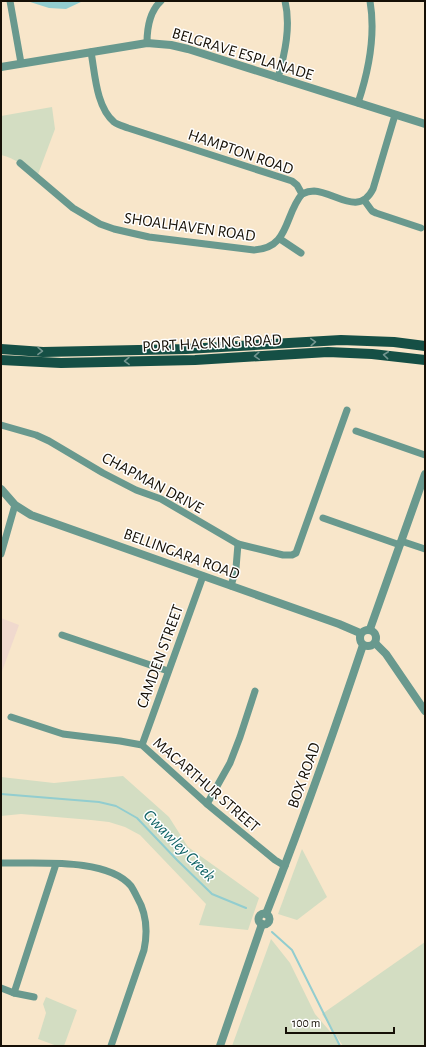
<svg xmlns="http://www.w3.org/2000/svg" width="426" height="1047" font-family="'Alegreya Sans',sans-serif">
  <rect width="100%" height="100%" fill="#f8e6ca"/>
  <path fill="#f0d9ce" d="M1 618 19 625 1 674Z"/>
  <g fill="#d3ddc2">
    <path d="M52 107 55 129 37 177C26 168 16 158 1 155V116Z"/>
    <path d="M123 776 169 817 188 847 259 898 248 930 199 925 206 904 140 835 125 827 109 822 91 820 21 814 1 816V777L54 783Z"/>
    <path d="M302 849 327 897 297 920 278 914Z"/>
    <path d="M271 939 290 963 315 1014 334 1036 340 1046H232Z"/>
    <path d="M425 942V1046H343L322 1014Z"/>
    <path d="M46 997 77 1010 64 1046H57L38 1039 46 1013 43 1004Z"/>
  </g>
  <path fill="#92cdcf" d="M27 1H83L66 9 49 8Z"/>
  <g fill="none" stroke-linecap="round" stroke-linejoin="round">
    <g stroke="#92cdcf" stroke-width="2">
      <path d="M1 794 99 802 116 806 137 818 177 860 212 894 246 908"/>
      <path d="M272 932 292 950 340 1046"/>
    </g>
    <g stroke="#69998e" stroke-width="7">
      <path d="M10 1 21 63"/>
      <path d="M147 43C147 28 149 12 161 1"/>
      <path d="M91 52C95 73 96 107 114 122 118 125 123 126 128 128L292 181 297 185 302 194C306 192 310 191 314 191 335 192 359 217 373 189L395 115"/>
      <path d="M278 78C285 53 291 26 285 1"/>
      <path d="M358 103C369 70 376 36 370 1"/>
      <path d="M20 163 73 208 100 224 114 229 149 237 254 250C290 248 284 215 302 194"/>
      <path d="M364 200 372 211 376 213 421 228"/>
      <path d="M280 239 301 253"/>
      <path d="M1 425 36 435 49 441 103 473 136 490 161 499 238 544 283 555H292L296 553 347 410"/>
      <path d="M356 431 425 455"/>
      <path d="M323 518 400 545"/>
      <path d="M401 541 425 549"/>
      <path d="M1 554 15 505"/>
      <path d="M231 586 236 568 238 544"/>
      <path d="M62 635 168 671"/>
      <path d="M11 717 63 734 120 741 142 745 207 804 275 860 285 866"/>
      <path d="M142 745 203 576"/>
      <path d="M207 804 230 763 240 737 255 691"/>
      <path d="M1 863C36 864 107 857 131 886 133 889 135 893 137 897 147 914 148 931 144 950L111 1046"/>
      <path d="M1 988 14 993 34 997"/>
      <path d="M14 993 56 864"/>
    </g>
    <g stroke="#69998e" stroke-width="8">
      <path d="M1 67 147 43 171 45 188 49 425 124"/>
      <path d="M1 489 15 505 31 515 339 624 360 633"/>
      <path d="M370 629 425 474"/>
      <circle cx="368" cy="638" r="8"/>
      <path d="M375 643 386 654 425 711"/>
      <circle cx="264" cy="919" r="5.5"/>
      <path d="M266 914C301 825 333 735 363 645"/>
      <path d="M220 1046 262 924"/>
    </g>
    <g stroke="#154f45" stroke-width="10">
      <path d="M1 349 43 352 186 349 341 340 394 342 425 346"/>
      <path d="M1 360 61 363 195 360 328 352 372 354 425 360"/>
    </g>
  </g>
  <defs><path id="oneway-chevron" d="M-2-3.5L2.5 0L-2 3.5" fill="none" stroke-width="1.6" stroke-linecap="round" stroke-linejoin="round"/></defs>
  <g stroke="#73958f">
    <use href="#oneway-chevron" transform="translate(313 342) rotate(-3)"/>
    <use href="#oneway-chevron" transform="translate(40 351) rotate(1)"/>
    <use href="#oneway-chevron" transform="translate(386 355) rotate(-174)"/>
    <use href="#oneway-chevron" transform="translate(257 356) rotate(176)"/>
    <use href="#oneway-chevron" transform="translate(127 361) rotate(179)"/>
  </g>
  <g text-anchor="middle" stroke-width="3" stroke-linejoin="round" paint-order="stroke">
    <g font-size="16" fill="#161006" stroke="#fff">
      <text transform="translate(243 53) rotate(17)" y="6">BELGRAVE ESPLANADE</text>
      <text transform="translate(241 151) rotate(19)" y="6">HAMPTON ROAD</text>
      <text transform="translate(190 226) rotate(8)" y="6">SHOALHAVEN ROAD</text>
      <text transform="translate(212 342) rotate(-3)" y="6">PORT HACKING ROAD</text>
      <text transform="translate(153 482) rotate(28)" y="6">CHAPMAN DRIVE</text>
      <text transform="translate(182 553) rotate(20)" y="6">BELLINGARA ROAD</text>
      <text transform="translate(159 656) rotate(-70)" y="6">CAMDEN STREET</text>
      <text transform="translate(303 775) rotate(-70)" y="6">BOX ROAD</text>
      <text transform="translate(207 784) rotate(41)" y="6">MACARTHUR STREET</text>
    </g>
    <g font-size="17" font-style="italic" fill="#106366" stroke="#fff">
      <text transform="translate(180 845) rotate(45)" y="6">Gwawley Creek</text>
    </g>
  </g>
  <rect width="426" height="1047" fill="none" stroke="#161006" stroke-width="4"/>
  <path d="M286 1027v6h108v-6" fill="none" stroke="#161006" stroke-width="2"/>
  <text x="292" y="1027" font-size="12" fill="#161006" stroke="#ffffff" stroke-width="3" paint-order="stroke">100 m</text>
</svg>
